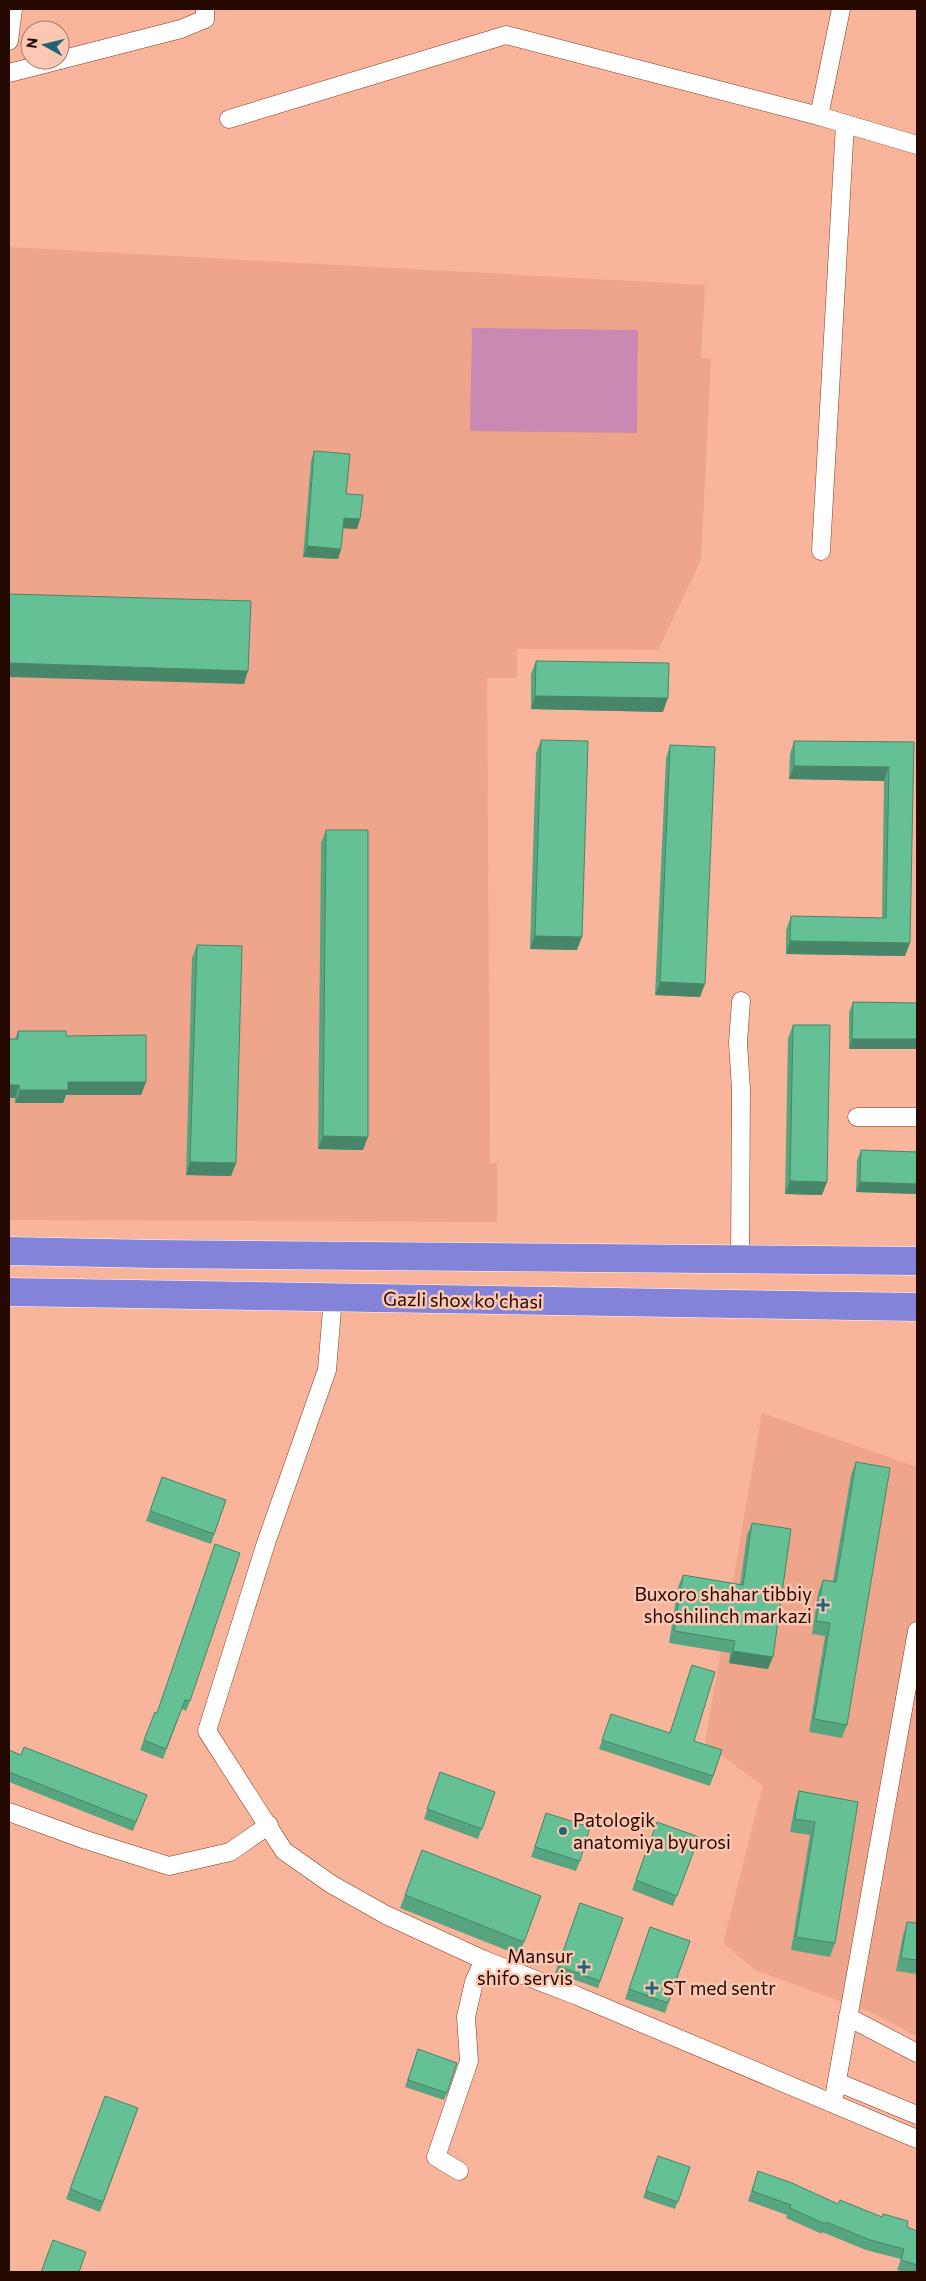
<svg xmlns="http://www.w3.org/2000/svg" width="926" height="2281" font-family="Commissioner,sans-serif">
  <rect width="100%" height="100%" fill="#f8b59b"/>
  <g fill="#eea58b">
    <path d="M9 247 705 285 701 358 711 359 701 560 658 650 517 649V678H487L490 1163H497V1222L9 1220Z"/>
    <path d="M762 1413 917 1467V2037L875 2014 755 1970 723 1943 763 1786 705 1743Z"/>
  </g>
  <path fill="#ca89b2" d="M472 328 638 330 637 433 470 431Z"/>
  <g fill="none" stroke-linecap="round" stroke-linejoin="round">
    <g stroke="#843b1d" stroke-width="19">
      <g id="street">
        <path d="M9 41 13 9"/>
        <path d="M60 60 181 29 205 19V9"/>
        <path d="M9 73 60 60"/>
        <path d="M819 116 841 9"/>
        <path d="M229 119 506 35 819 116 917 145"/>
        <path d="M821 551 845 124"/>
        <path d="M857 1117H917"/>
        <path d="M740 1260 741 1089 738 1043 741 1001"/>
        <path d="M333 1298 327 1370 266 1543 207 1731 284 1851 331 1884 386 1915 484 1960 575 1995 917 2139"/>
        <path d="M9 1812 86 1840 169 1866 230 1852 269 1825"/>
        <path d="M848 2017 917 2053"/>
        <path d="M837 2082 917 2115"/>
        <path d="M833 2103 917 1631"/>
        <path d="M459 2171 436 2157 469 2061 466 2017 474 1982 484 1960"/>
      </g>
    </g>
    <g stroke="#fff" stroke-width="29">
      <g id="highway">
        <path d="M9 1251 153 1254 917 1261"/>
        <path d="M9 1292 917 1307"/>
      </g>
    </g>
    <use href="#street" stroke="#fff" stroke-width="18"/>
    <use href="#highway" stroke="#8283d9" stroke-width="28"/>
  </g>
  <g fill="#57a580">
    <path d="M314 451 346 494 360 519 357 529 343 528 341 549 338 559 303 557 311 461Z"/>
    <path d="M536 661 663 712 531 709V674Z"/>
    <path d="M541 740 577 950 530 949 536 753Z"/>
    <path d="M794 741 914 742 905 956 786 954V930L791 916 882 918 884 781 789 779 790 754Z"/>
    <path d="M670 745 700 997 655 995 666 758Z"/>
    <path d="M326 830 363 1150 318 1149 321 843Z"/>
    <path d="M197 945 236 1163 231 1176 186 1175 192 958Z"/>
    <path d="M853 1002 917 1003 849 1049V1012Z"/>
    <path d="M793 1025 822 1195 785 1194 788 1038Z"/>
    <path d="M18 1031 66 1036 146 1082 141 1095H66L63 1103H15V1098H9V1039H15Z"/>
    <path d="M861 1150 917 1152V1194L856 1192 857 1160Z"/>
    <path d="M856 1462 847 1725 842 1738 809 1732 825 1636 812 1634 818 1593 823 1580 833 1581 851 1475Z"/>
    <path d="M162 1477 226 1500 211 1544 146 1521Z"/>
    <path d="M752 1523 768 1669 729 1663 730 1653 669 1643 678 1587 683 1575 740 1585 747 1535Z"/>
    <path d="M215 1544 190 1701 186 1711 182 1709 163 1759 140 1750 155 1712 157 1713Z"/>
    <path d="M692 1665 694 1741 722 1750 710 1786 599 1749 608 1723 670 1733Z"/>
    <path d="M9 1750 21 1755 147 1795 133 1831 9 1782Z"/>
    <path d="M440 1772 495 1792 478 1839 424 1819Z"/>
    <path d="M799 1791 858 1802 835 1943 830 1957 791 1950 810 1835 790 1832 795 1804Z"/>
    <path d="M546 1813 580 1861 576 1871 531 1857Z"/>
    <path d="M657 1822 699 1837 673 1906 632 1890Z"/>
    <path d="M405 1895 541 1896 519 1955 400 1908Z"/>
    <path d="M580 1903 623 1918 598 1988 555 1973Z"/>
    <path d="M907 1922 917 1923V1974L896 1971 903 1935Z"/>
    <path d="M650 1927 690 1941 665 2013 625 1999Z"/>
    <path d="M418 2049 447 2093 444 2100 405 2087Z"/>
    <path d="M105 2096 138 2108 100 2212 66 2199Z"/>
    <path d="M658 2156 690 2167 675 2209 643 2198Z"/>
    <path d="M758 2171 838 2204 917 2231V2272H905L897 2270 901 2259 866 2250 822 2232V2234L786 2218 787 2215 748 2201Z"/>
  </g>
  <g fill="#478668">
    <path d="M344 518 360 519 357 529 340 528Z"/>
    <path d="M307 546 341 549 338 559 303 557Z"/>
    <path d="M9 663 248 671 244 684 9 677Z"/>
    <path d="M535 696 668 698 663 712 531 709Z"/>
    <path d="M794 766 889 767 884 781 789 779Z"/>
    <path d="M535 936 582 937 577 950 530 949Z"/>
    <path d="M790 941 910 943 905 956 786 954Z"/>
    <path d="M660 982 705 984 700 997 655 995Z"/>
    <path d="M852 1039H917V1049H849Z"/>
    <path d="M68 1082H146L141 1095H66L63 1103H15L20 1090Z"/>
    <path d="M9 1085H19L15 1098H9Z"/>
    <path d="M323 1136 368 1137 363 1150 318 1149Z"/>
    <path d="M190 1162 236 1163 231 1176 186 1175Z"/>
    <path d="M790 1181 827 1182 822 1195 785 1194Z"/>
    <path d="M860 1182 917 1184V1194L856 1192Z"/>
    <path d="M733 1651 773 1657 768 1669 729 1663Z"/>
  </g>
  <g fill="#65c095" stroke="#478668">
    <path d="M314 451 350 454 346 494 363 495 360 519 344 518 341 549 307 546Z"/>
    <path d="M9 594 251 601 248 671 9 663Z"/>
    <path d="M536 661 669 663 668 698 535 696Z"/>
    <path d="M541 740 588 741 582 937 535 936Z"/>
    <path d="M794 741 914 742 910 943 790 941 791 916 886 918 889 767 794 766Z"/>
    <path d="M670 745 715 747 705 984 660 982Z"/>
    <path d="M326 830H368V1137L323 1136Z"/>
    <path d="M197 945 242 946 236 1163 190 1162Z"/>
    <path d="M853 1002 917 1003V1039H852Z"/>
    <path d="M793 1025H830L827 1182 790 1181Z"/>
    <path d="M18 1031H66V1036L146 1035V1082H68V1090H20L19 1085H9V1039H18Z"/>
    <path d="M861 1150 917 1152V1184L860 1182Z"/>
    <path d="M856 1462 890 1468 847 1725 814 1719 830 1623 816 1621 823 1580 836 1582Z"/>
    <path d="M162 1477 226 1500 214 1534 150 1511Z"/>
    <path d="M752 1523 791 1529 773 1657 733 1651 735 1641 674 1631 683 1575 743 1585Z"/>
    <path d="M215 1544 240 1553 190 1701 185 1700 166 1749 144 1740 155 1712 157 1713Z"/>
    <path d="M692 1665 715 1672 694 1741 722 1750 713 1776 602 1740 611 1714 670 1733Z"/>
    <path d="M24 1747 147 1795 136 1822 9 1772V1750L21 1755Z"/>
    <path d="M440 1772 495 1792 482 1829 427 1809Z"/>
    <path d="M799 1791 858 1802 835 1943 796 1937 815 1822 795 1819Z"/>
    <path d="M546 1813 590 1827 580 1861 535 1847Z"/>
    <path d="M657 1822 699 1837 677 1896 636 1880Z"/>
    <path d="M422 1850 541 1896 524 1942 405 1895Z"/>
    <path d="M580 1903 623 1918 600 1981 558 1966Z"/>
    <path d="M907 1922 917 1923V1960L901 1958Z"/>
    <path d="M650 1927 690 1941 668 2003 629 1989Z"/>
    <path d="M418 2049 457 2063 447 2093 408 2080Z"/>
    <path d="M105 2096 138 2108 103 2202 70 2189Z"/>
    <path d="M658 2156 690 2167 678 2202 646 2191Z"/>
    <path d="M758 2171 792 2183 838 2204 840 2200 882 2217 883 2214 908 2221 907 2227 917 2231V2265L901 2260 904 2249 870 2240 826 2222 825 2224 790 2208 791 2205 752 2191Z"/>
    <path d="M53 2240 86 2252 79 2272H41Z"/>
  </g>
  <g fill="#216377" stroke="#fac7b3" stroke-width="2">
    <path d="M820.5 1597.5h5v5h5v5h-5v5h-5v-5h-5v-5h5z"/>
    <circle cx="563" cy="1831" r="5"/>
    <path d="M581.5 1959.5h5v5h5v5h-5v5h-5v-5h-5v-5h5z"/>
    <path d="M649.5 1980.5h5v5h5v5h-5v5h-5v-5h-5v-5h5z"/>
  </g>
  <g text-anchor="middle" stroke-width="5" stroke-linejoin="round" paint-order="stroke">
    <g font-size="19" fill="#250800" stroke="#fac7b3">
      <text transform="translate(463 1300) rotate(1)" y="7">Gazli shox ko'chasi</text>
    </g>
    <g font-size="19" fill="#250800" stroke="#fac7b3" text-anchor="end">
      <text x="812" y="1601">Buxoro shahar tibbiy<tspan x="812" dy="22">shoshilinch markazi</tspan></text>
      <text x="573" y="1827" text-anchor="start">Patologik<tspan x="573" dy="22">anatomiya byurosi</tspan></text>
      <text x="573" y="1963">Mansur<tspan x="573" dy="22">shifo servis</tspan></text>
      <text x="663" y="1995" text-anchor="start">ST med sentr</text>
    </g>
  </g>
  <rect width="926" height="2281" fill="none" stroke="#250800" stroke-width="20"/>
  <g transform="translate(45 45) rotate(278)"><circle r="24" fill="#fac7b3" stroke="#a57b6b"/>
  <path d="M0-4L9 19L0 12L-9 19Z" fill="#216377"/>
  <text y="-8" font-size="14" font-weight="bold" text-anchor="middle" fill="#250800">N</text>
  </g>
</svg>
